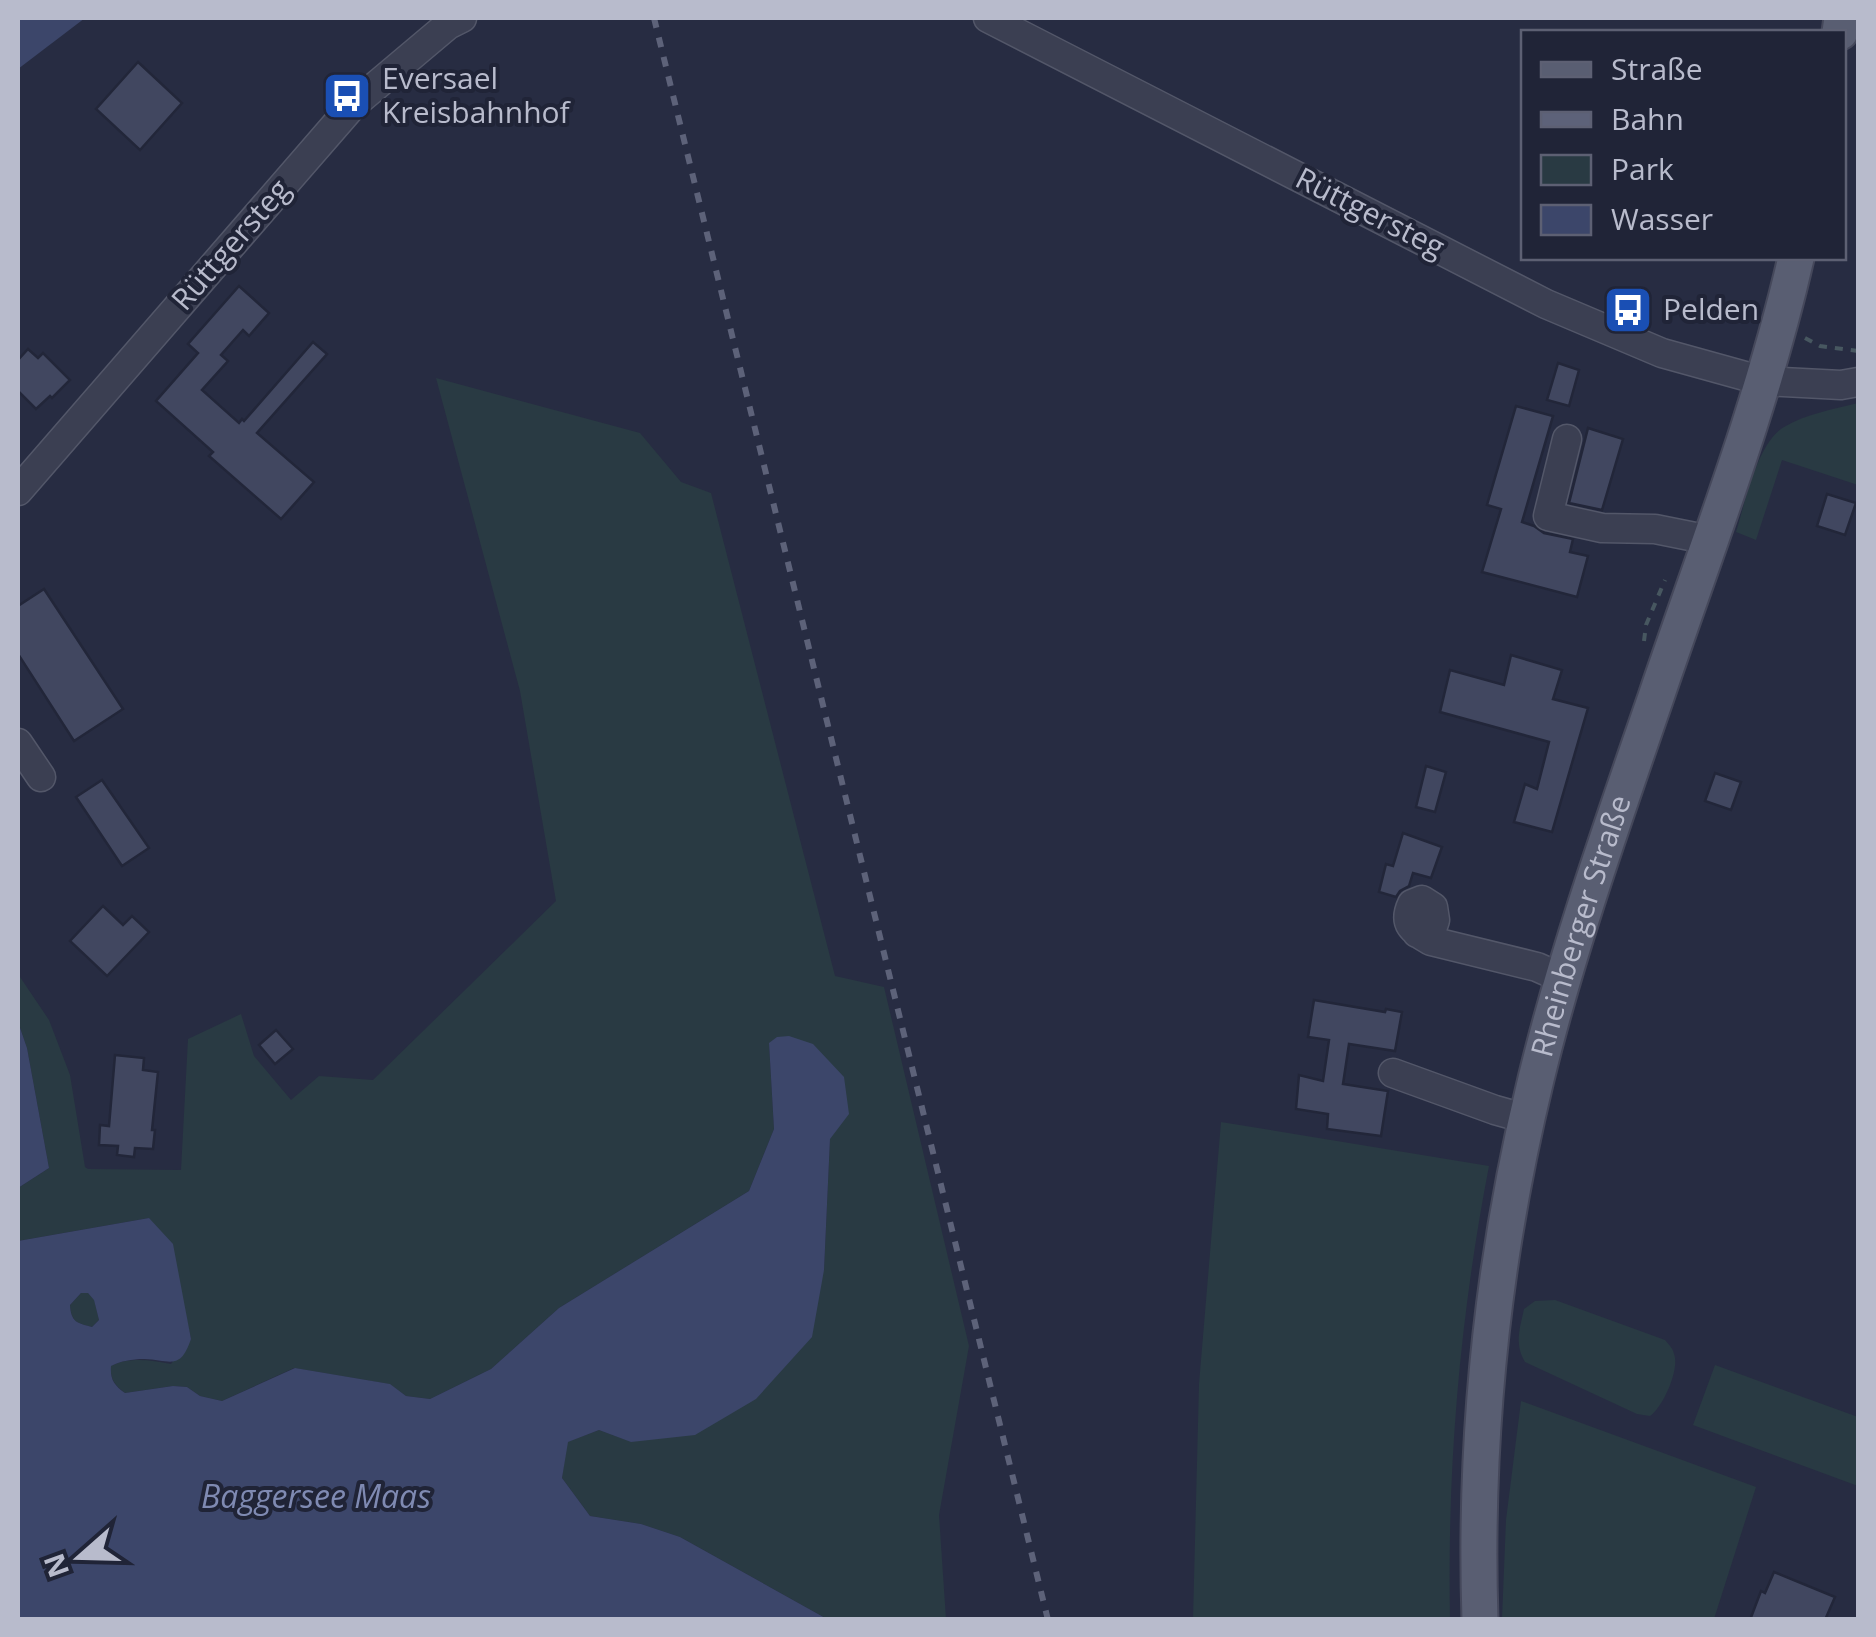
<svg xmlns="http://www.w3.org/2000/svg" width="1876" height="1637" font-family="'Open Sans',sans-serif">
  <rect width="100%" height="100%" fill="#272c42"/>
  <g fill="#293a43">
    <path d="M436 378 640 433 681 482 711 493 835 976 884 987 969 1346 939 1515 946 1619H827L680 1537 641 1524 590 1516 562 1478 567 1442 599 1430 632 1442 824 1270 830 1139 769 1043 774 1129 749 1191 559 1308 491 1369 430 1399 406 1396 389 1384 294 1368 222 1401 200 1396 187 1387 173 1386 125 1393C114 1385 111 1379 110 1366 131 1357 149 1360 171 1364L191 1339 182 1299 149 1218 18 1241V1188L49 1168 27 1048 18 1022V974L49 1020 70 1075 85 1167 88 1169 181 1170 188 1039 241 1014 254 1056 291 1100 319 1076 373 1080 556 901 520 691Z"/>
    <path d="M1858 403V485L1782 460 1756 540 1736 532C1745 503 1757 443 1784 427 1806 414 1834 409 1858 403Z"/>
    <path d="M1221 1122 1489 1166C1460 1316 1447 1467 1450 1619H1193L1199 1384Z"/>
    <path d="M81 1293H88L94 1299 99 1320 92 1327C77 1323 71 1322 70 1305Z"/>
    <path d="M1555 1300 1665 1340C1669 1345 1673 1348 1674 1354 1680 1369 1663 1407 1650 1416L1637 1414 1525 1362C1514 1344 1520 1328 1524 1309L1535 1301Z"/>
    <path d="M1715 1365 1858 1417V1486L1693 1425Z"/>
    <path d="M1521 1401 1756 1487 1714 1619H1502L1506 1520Z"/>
  </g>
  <g fill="#3c466a" fill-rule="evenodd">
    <path d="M18 18H85L18 69Z"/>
    <path d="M18 1022 27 1048 49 1168 18 1188Z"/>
    <path d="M789 1036 813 1044 844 1077 849 1114 830 1139 824 1270 812 1337 756 1399 695 1435 631 1442 599 1430 568 1442 562 1478 590 1516 641 1524 680 1537 827 1619H18V1241L149 1218 173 1244 191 1339C180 1371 171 1360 144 1359 132 1359 121 1361 111 1366 110 1379 114 1385 125 1393L173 1386 187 1387 200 1396 222 1401 295 1368 390 1384 406 1396 430 1399 491 1369 559 1308 749 1191 774 1129 769 1043 777 1037ZM81 1293H88L94 1300 99 1320 92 1327C77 1323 71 1322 70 1305Z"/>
  </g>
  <g fill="#414760" stroke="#222639" stroke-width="2.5">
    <path d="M138 62 182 103 140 150 96 109Z"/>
    <path d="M239 286 269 313 249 336 243 330 221 355 228 361 202 390 239 423 242 419 244 421 313 342 327 354 257 433 314 482 281 519 209 456 213 452 156 401 198 353 188 344Z"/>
    <path d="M28 349 38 358 43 353 70 380 52 398 50 396 36 409 18 391V360Z"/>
    <path d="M1558 363 1579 370 1569 406 1547 400Z"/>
    <path d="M1516 406 1553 416 1522 522 1534 526 1544 533 1573 539 1570 552 1588 556 1577 597 1482 572 1501 509 1487 505Z"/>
    <path d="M1588 428 1623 439 1602 510 1569 503Z"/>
    <path d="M1827 494 1856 503 1845 535 1817 526Z"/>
    <path d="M44 589 123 709 74 741 18 654V606Z"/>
    <path d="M1511 655 1562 670 1553 699 1588 708 1552 832 1514 822 1525 784 1537 789 1549 742 1440 712 1450 670 1504 685Z"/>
    <path d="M1426 766 1446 772 1435 812 1416 807Z"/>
    <path d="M1715 773 1741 782 1731 810 1705 801Z"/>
    <path d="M102 780 149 848 122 866 76 797Z"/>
    <path d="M1403 833 1442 847 1431 878 1413 873 1409 886 1400 891 1396 897 1379 892 1386 864 1393 866Z"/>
    <path d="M103 906 123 925 132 916 149 932 107 976 70 941Z"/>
    <path d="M1314 1000 1385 1012 1386 1009 1402 1012 1395 1051 1349 1044 1343 1084 1388 1091 1381 1136 1327 1129 1328 1114 1296 1109 1299 1075 1323 1081 1329 1040 1308 1037Z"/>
    <path d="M276 1030 293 1049 275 1064 259 1045Z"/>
    <path d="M115 1055 144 1058 143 1070 158 1072 152 1130H155L153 1149 135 1148 134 1157 117 1155 118 1146 99 1145 100 1125 109 1126Z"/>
    <path d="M1774 1572 1835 1597 1825 1620H1750L1761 1591 1765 1593Z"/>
  </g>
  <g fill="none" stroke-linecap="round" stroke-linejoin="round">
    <g stroke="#535769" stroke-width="31">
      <g id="minor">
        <path d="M988 18 1546 304 1662 353 1763 381 1841 385 1858 382"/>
        <path d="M1567 439 1548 516 1602 528 1655 529 1710 540"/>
        <path d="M18 491 353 105 448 25 462 18"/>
        <path d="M18 743 41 777"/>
        <path d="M1417 933 1433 926 1435 920 1433 907 1422 900 1412 904C1402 925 1414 931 1431 941L1537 967 1564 979"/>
        <path d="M1393 1073 1495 1110 1527 1119"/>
      </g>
    </g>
    <g stroke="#45485b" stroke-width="39">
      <g id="major">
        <path d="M1840 32 1842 18"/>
        <path id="s1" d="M1480 1620C1474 1438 1493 1256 1536 1079 1567 951 1613 822 1656 697 1705 552 1762 407 1796 258"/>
      </g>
    </g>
    <g stroke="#475760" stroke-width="4" stroke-dasharray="8 8" stroke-linecap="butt">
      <path d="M1805 338 1820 346 1858 351"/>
      <path d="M1644 641 1646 625 1665 580"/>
    </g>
    <use href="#minor" stroke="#3b3f52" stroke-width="28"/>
    <use href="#major" stroke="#595e72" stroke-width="35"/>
    <path stroke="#5d6279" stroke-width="6" stroke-dasharray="10 10" stroke-linecap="butt" d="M654 18 1048 1620"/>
  </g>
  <defs>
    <g id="bus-square" transform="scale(2.5)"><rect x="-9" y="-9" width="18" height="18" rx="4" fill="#1a4fb4" stroke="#202437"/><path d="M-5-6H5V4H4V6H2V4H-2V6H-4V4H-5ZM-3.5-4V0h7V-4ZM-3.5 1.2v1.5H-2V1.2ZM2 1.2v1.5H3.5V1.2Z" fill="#fff"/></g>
  </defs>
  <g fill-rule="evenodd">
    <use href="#bus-square" x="347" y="96"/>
    <use href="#bus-square" x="1628" y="310"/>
  </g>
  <g text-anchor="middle" stroke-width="8" stroke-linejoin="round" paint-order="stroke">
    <g font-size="30" fill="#b8bbcc" stroke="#202437" text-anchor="start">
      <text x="382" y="89">Eversael<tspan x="382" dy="34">Kreisbahnhof</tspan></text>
      <text x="1663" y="320">Pelden</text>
    </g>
    <g font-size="30" fill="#b8bbcc" stroke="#202437">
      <text transform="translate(1370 213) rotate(27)" y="10">Rüttgersteg</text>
      <text transform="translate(231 245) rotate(-49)" y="10">Rüttgersteg</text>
      <text dy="10" stroke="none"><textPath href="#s1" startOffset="705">Rheinberger Straße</textPath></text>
    </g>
    <g font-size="32" font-style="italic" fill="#7f8ab2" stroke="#202437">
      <text x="316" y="1508">Baggersee Maas</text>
    </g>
  </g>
  <rect width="1876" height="1637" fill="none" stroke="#b8bbcc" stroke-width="40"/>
  <rect x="1521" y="30" width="325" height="230" fill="#202437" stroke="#5d6073" stroke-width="2.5"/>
  <rect x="1541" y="62" width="50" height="15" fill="#595e72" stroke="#5d6073" stroke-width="2.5"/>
  <text x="1611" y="80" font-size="30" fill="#b8bbcc">Straße</text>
  <rect x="1541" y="112" width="50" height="15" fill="#5d6279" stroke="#5d6073" stroke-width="2.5"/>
  <text x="1611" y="130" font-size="30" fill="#b8bbcc">Bahn</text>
  <rect x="1541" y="155" width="50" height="30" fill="#293a43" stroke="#5d6073" stroke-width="2.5"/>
  <text x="1611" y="180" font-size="30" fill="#b8bbcc">Park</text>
  <rect x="1541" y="205" width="50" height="30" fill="#3c466a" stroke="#5d6073" stroke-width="2.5"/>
  <text x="1611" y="230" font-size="30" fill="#b8bbcc">Wasser</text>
  <g transform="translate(80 1557) rotate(250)" stroke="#202437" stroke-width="8" paint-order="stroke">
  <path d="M0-8L18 38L0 25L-18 38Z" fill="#b8bbcc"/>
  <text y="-15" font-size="28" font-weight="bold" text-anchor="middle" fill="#b8bbcc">N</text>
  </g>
</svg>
